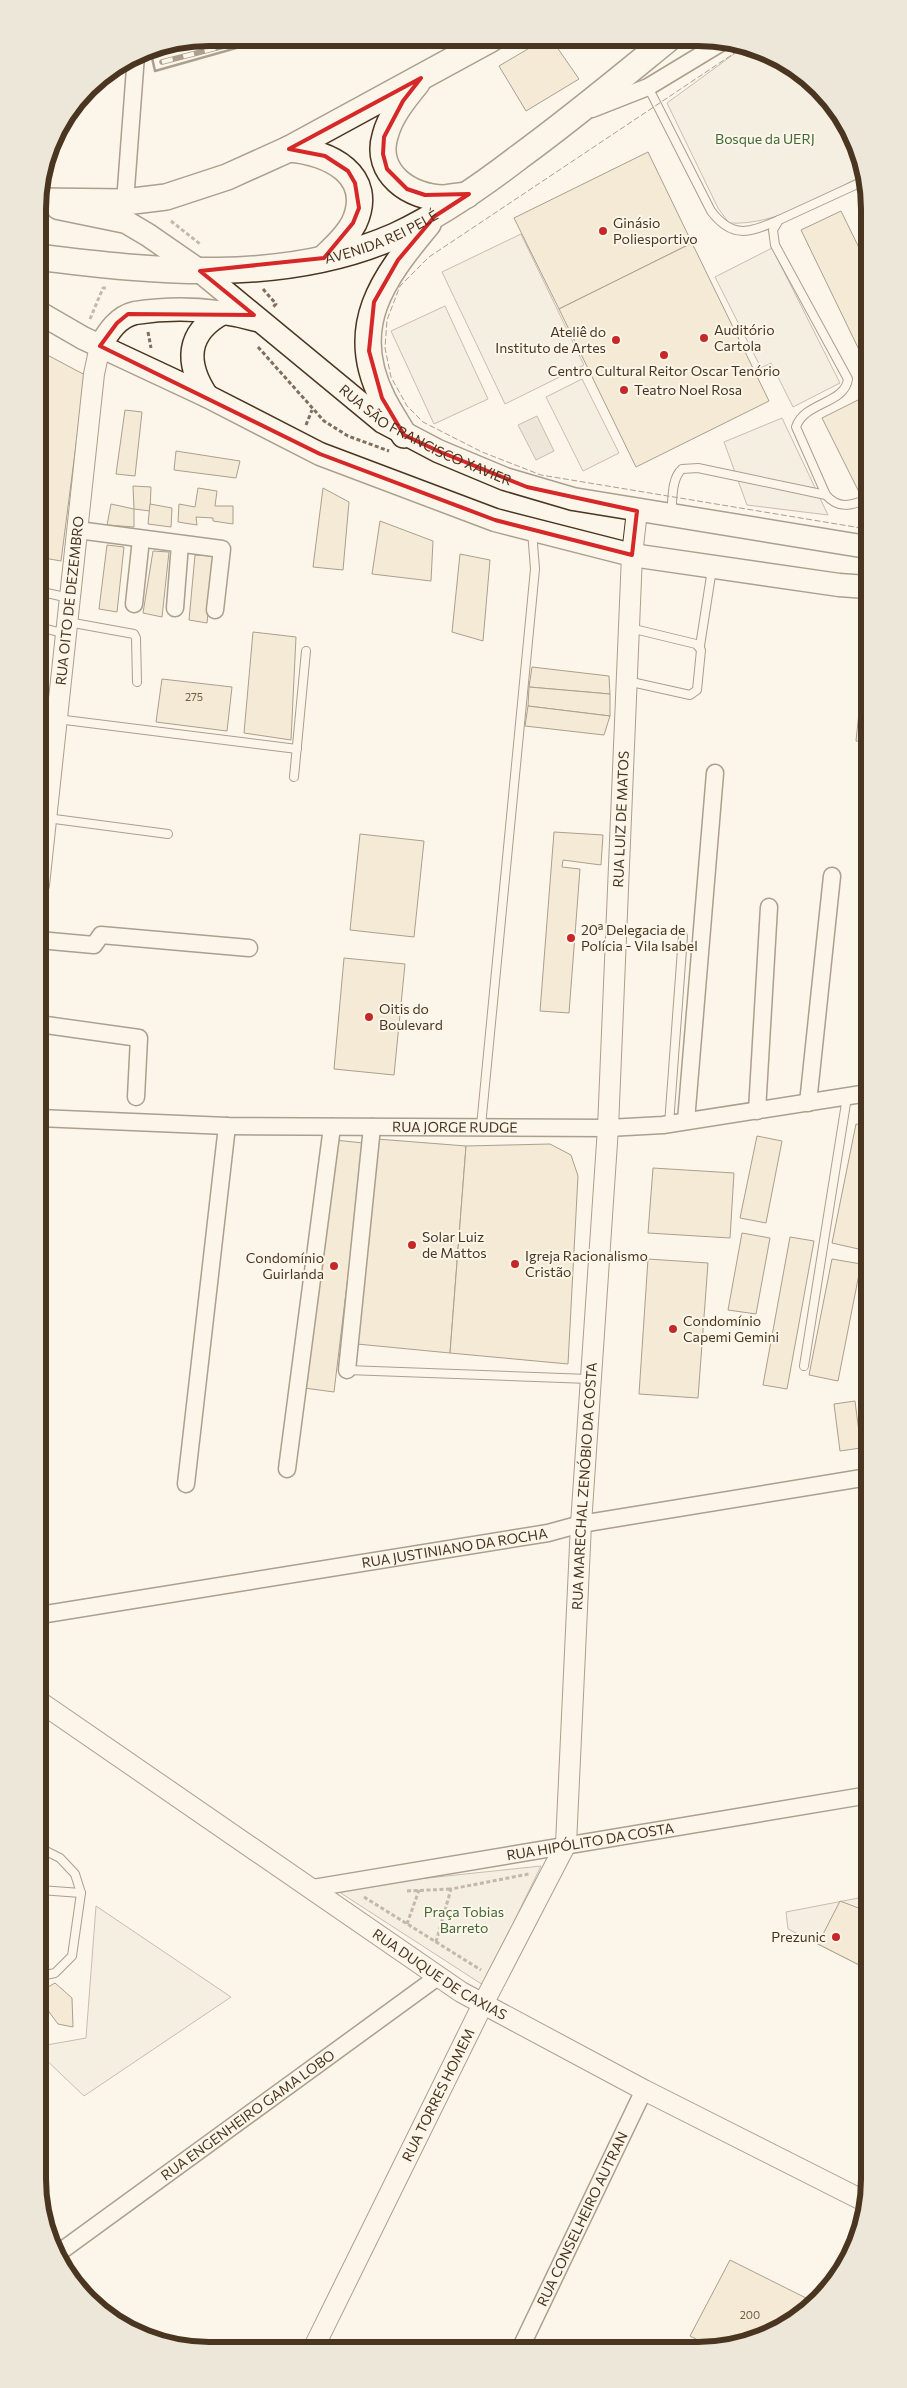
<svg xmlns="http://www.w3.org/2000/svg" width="907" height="2388" font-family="Commissioner,sans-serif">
  <rect width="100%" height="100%" fill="#fbf6e9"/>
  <g fill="#ede6d9" stroke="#887966">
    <path d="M745 46 783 60 819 88 852 133 866 174C824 194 777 226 729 223L718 208 667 103Z"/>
    <path d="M521 234 584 365 505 404 442 272Z"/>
    <path d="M445 306 488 399 434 424 391 331Z"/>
    <path d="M582 379 619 453 583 471 546 397Z"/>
    <path d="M541 1866 483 1985 333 1888Z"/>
    <path d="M869 1896V1970L788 1929 786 1912Z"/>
    <path d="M96 1906 231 1997 84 2096 41 2055V2046L86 2038Z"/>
  </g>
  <g fill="#ede7d9" stroke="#887966">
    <path d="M772 248 840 383 793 407 771 363 761 368 715 277Z"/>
    <path d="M782 418 828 515 747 505 724 442Z"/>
  </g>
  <path fill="#dcd4c6" stroke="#887966" d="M537 416 554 451 536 460 518 425Z"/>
  <g fill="#ecdcbc" stroke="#4a3520">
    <path d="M543 40H552L579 79 526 111 499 66Z"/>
    <path d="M817 86 852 133 853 136 846 140Z"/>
    <path d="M648 152 692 243 559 309 514 218Z"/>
    <path d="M841 211 866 262V359L864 360 801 230Z"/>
    <path d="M692 243 769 401 636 467 559 309Z"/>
    <path d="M38 350 85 375 61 561 38 557Z"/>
    <path d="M866 396 867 488 859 492 822 418Z"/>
    <path d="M125 410 142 412 135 476 116 474Z"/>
    <path d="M176 451 240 461 236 478 174 470Z"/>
    <path d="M133 486 151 487 150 511 134 509Z"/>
    <path d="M198 488 217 491 215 506H233V524L213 521V518L196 517 197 525 178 522 179 504 195 507Z"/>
    <path d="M323 488 349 502 343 570 313 567Z"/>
    <path d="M111 504 134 509V527L107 525Z"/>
    <path d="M150 504 172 508 171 527 148 524Z"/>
    <path d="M380 521 433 541 431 581 372 574Z"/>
    <path d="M107 545 124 547 117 612 99 609Z"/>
    <path d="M153 551 169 552 162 617 143 613Z"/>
    <path d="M460 554 490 560 483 641 452 632Z"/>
    <path d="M195 555 214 556 207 623 189 620Z"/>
    <path d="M253 632 296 637 291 740 244 733Z"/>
    <path d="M867 635V742L856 741Z"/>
    <path d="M532 667 609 676 610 694 529 687Z"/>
    <path d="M162 679 232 687 227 731 156 722Z"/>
    <path d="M529 687 610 694V716L528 706Z"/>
    <path d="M528 706 610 716 604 735 525 726Z"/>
    <path d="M554 832 603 835 601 865 563 860 562 867 580 869 569 1013 540 1011Z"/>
    <path d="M360 834 424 841 414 937 350 930Z"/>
    <path d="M344 958 405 964 394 1075 334 1069Z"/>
    <path d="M856 1124 868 1126V1225L863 1250 832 1243Z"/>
    <path d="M757 1136 782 1141 766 1223 740 1218Z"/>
    <path d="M377 1139 466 1146 450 1353 357 1344Z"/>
    <path d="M334 1140 364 1143 334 1392 304 1388Z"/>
    <path d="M550 1144 571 1155 578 1176 568 1364 450 1353 466 1146Z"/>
    <path d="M653 1168 734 1173 730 1238 648 1233Z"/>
    <path d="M742 1233 770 1238 756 1314 728 1310Z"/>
    <path d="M790 1237 814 1241 787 1389 763 1385Z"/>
    <path d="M648 1259 708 1263 698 1398 639 1394Z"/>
    <path d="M832 1259 861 1264 838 1381 809 1375Z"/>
    <path d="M855 1401 861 1448 840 1451 834 1404Z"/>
    <path d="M840 1901 869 1912V1970L818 1944Z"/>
    <path d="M55 1983 72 1998 73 2027 58 2024 41 2001V1991Z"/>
    <path d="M730 2260 814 2302 784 2327 732 2347H712L690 2336Z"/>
  </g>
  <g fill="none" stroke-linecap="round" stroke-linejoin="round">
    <g stroke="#4a3520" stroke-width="10">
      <g id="service">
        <path d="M648 87 711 211C733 240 750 232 779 220"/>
        <path d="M866 180 779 220 773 230 775 245 848 379C845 404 804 402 796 427L826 495C838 509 851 506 867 499"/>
        <path d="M671 514C673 499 671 479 682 469L698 468 826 495"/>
        <path d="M38 591 69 598"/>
        <path d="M68 622 134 634 136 638 137 682"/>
        <path d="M39 627 66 634"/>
        <path d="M700 646 712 569"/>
        <path d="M627 681 690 695 697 690 701 650 696 644 630 628"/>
        <path d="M39 699 57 702"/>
        <path d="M57 719 297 749"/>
        <path d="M294 777 306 651"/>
        <path d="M47 818 168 834"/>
        <path d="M669 1124 683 936"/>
        <path d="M481 1126 535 569 532 531"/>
        <path d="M804 1366 847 1097"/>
        <path d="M347 1370 589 1379"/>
        <path d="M40 1848 60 1858 75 1874 81 1893 72 1956 55 1973 41 1976"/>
        <path d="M40 1890 81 1893"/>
      </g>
    </g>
    <g stroke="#4a3520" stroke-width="19">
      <g id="minor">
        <path d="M592 109 648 87 724 41"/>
        <path d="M125 202 136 55"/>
        <path d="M78 530 222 549 215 610"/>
        <path d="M134 604 141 539"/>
        <path d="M175 608 180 544"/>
        <path d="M39 940 94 945 101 935 249 948"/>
        <path d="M39 1024 139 1038 136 1097"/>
        <path d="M808 1103 832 876"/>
        <path d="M757 1111 769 907"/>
        <path id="s1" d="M39 1118 227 1126 608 1128 663 1125 868 1093"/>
        <path d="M686 1121 715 773"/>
        <path d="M347 1370 372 1127"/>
        <path d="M287 1469 332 1127"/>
        <path d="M186 1484 227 1126"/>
        <path id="s2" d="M40 1615 548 1533 581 1524 868 1477"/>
        <path id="s3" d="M313 1888 869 1795"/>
        <path id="s4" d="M57 2254 439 1976"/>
        <path id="s5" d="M521 2347 644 2090"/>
      </g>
    </g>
    <g stroke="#4a3520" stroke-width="22">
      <g id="tertiary">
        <path id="s6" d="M39 885 94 374 100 346"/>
        <path id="s7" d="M40 1702 461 1992 644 2090 866 2202"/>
        <path id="s8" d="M314 2347 483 2004 566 1844 581 1524 608 1128 632 555 637 511"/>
      </g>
    </g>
    <g stroke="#4a3520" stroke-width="25">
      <g id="secondary">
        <path id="s9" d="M58 208 126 222 148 235 200 271 383 422 438 451 505 479 573 499 867 547"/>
        <path d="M38 312 83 338 207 396 320 454 495 520 632 555 839 585 867 587"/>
        <path d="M100 346C109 331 118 317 135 313 175 307 217 309 256 320"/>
        <path d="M207 396C185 363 186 333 223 313"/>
      </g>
    </g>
    <g stroke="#4a3520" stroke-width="28">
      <g id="primary">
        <path d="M417 83C404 99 390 116 385 136 374 173 410 198 444 198 451 197 459 196 467 195"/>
        <path d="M289 149C329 152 376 175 354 223 347 237 335 247 324 258"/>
        <path d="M38 201 125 202 166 197 227 177 289 149 491 39"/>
        <path id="s10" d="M38 257C155 272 284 285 395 236 440 215 480 187 519 157 570 120 618 80 667 40"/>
        <path d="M404 435C397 423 389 411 383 399 346 327 383 278 428 224"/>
      </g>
    </g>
    <g stroke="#7f6f5c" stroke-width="3" stroke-dasharray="4 2.5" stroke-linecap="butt">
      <path d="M171 221 200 244"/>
      <path d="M263 289 276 304 273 307"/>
      <path d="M90 319 103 288H107"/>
      <path d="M148 332 151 348"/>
      <path d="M258 347 324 421 348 436 389 451"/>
      <path d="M306 425 312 410"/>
      <path d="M407 1891 451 1889"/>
      <path d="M364 1897 481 1970"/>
      <path d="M407 1924 419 1890"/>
      <path d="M436 1942 451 1889 529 1874"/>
    </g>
    <use href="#service" stroke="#fbf6e9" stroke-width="8"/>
    <use href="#minor" stroke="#fbf6e9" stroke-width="16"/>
    <use href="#tertiary" stroke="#fbf6e9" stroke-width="20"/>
    <use href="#secondary" stroke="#fbf6e9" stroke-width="22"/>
    <use href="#primary" stroke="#fbf6e9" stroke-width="25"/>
    <g stroke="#4a3520" stroke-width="5.5">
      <g id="rail">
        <path d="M159 49 179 43"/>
        <path d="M162 62 255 38"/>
      </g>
    </g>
    <use href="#rail" stroke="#fbf6e9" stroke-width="4" stroke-dasharray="11" stroke-linecap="butt"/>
    <path stroke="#4a3520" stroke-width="1" stroke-dasharray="6 2.5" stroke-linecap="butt" d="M745 46 429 257 400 286 387 320 385 348 391 377 407 406 423 422 482 452 541 475 867 529"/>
    <path stroke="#4a3520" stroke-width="2.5" d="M150 49 155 71 272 38"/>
  </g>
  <path d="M0 0H907V2388H0ZM421 78 403 101 384 137 383 154 387 169 407 189 425 195 469 194 435 216 398 260 374 302 369 351 382 398 404 435 438 451 527 487 637 511 632 555 495 520 320 454 100 346 117 323 128 314 254 315 200 271 324 258 353 223 359 208 355 183 348 171 325 156 289 149Z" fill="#fbf6e9" fill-opacity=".55" fill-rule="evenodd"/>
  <path fill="none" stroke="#d62828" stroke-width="4" stroke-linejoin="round" d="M421 78 403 101 384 137 383 154 387 169 407 189 425 195 469 194 435 216 398 260 374 302 369 351 382 398 404 435 438 451 527 487 637 511 632 555 495 520 320 454 100 346 117 323 128 314 254 315 200 271 324 258 353 223 359 208 355 183 348 171 325 156 289 149Z"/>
  <g fill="#c62828" stroke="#fbf6e9" stroke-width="2">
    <circle cx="603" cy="231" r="5"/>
    <circle cx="704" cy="338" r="5"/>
    <circle cx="616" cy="340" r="5"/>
    <circle cx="664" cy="355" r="5"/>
    <circle cx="624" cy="390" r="5"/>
    <circle cx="571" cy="938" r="5"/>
    <circle cx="369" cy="1017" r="5"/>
    <circle cx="412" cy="1245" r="5"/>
    <circle cx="515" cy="1264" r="5"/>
    <circle cx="334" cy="1266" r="5"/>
    <circle cx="673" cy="1329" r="5"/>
    <circle cx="836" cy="1937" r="5"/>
  </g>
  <g text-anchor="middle" stroke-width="4" stroke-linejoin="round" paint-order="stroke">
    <g font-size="11" fill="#725f47">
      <text x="194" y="701">275</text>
      <text x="750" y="2319">200</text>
    </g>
    <g font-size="14" fill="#436837" stroke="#fbf6e9">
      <text x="765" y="144">Bosque da UERJ</text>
      <text x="464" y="1917">Praça Tobias<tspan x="464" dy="16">Barreto</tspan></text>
    </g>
    <g font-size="14" fill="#4a3520" stroke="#fbf6e9" text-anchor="start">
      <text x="613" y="228">Ginásio<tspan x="613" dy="16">Poliesportivo</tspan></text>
      <text x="714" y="335">Auditório<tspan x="714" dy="16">Cartola</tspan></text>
      <text x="606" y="337" text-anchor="end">Ateliê do<tspan x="606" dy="16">Instituto de Artes</tspan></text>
      <text x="664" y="376" text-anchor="middle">Centro Cultural Reitor Oscar Tenório</text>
      <text x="634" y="395">Teatro Noel Rosa</text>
      <text x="581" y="935">20ª Delegacia de<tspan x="581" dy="16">Polícia - Vila Isabel</tspan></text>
      <text x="379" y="1014">Oitis do<tspan x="379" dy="16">Boulevard</tspan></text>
      <text x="422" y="1242">Solar Luiz<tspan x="422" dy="16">de Mattos</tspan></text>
      <text x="525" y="1261">Igreja Racionalismo<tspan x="525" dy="16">Cristão</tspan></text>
      <text x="324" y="1263" text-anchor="end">Condomínio<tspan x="324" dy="16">Guirlanda</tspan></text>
      <text x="683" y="1326">Condomínio<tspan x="683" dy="16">Capemi Gemini</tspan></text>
      <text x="826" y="1942" text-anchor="end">Prezunic</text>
    </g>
    <g font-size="14" fill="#4a3520" stroke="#fbf6e9">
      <text dy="5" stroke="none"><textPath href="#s10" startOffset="349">AVENIDA REI PELÉ</textPath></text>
      <text dy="5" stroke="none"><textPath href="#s9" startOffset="439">RUA SÃO FRANCISCO XAVIER</textPath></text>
      <text dy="5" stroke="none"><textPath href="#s6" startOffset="286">RUA OITO DE DEZEMBRO</textPath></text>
      <text dy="5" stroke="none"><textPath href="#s8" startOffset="1589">RUA LUIZ DE MATOS</textPath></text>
      <text dy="5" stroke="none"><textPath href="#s1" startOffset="416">RUA JORGE RUDGE</textPath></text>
      <text dy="5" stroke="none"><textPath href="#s8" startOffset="921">RUA MARECHAL ZENÓBIO DA COSTA</textPath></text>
      <text dy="5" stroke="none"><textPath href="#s2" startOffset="420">RUA JUSTINIANO DA ROCHA</textPath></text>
      <text dy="5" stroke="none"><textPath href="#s3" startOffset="281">RUA HIPÓLITO DA COSTA</textPath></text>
      <text dy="5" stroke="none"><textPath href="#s7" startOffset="484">RUA DUQUE DE CAXIAS</textPath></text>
      <text dy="5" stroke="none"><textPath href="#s8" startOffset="281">RUA TORRES HOMEM</textPath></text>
      <text dy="5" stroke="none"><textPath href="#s4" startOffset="236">RUA ENGENHEIRO GAMA LOBO</textPath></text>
      <text dy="5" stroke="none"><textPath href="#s5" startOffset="142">RUA CONSELHEIRO AUTRAN</textPath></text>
    </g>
  </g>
  <path d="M0 0H907V2388H0ZM209 46H698A163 163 0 0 1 861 209V2179A163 163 0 0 1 698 2342H209A163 163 0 0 1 46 2179V209A163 163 0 0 1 209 46Z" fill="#ede7d9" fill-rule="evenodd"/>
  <path fill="none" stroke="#4a3520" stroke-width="6" d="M209 46H698A163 163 0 0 1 861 209V2179A163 163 0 0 1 698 2342H209A163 163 0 0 1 46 2179V209A163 163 0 0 1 209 46Z"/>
</svg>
